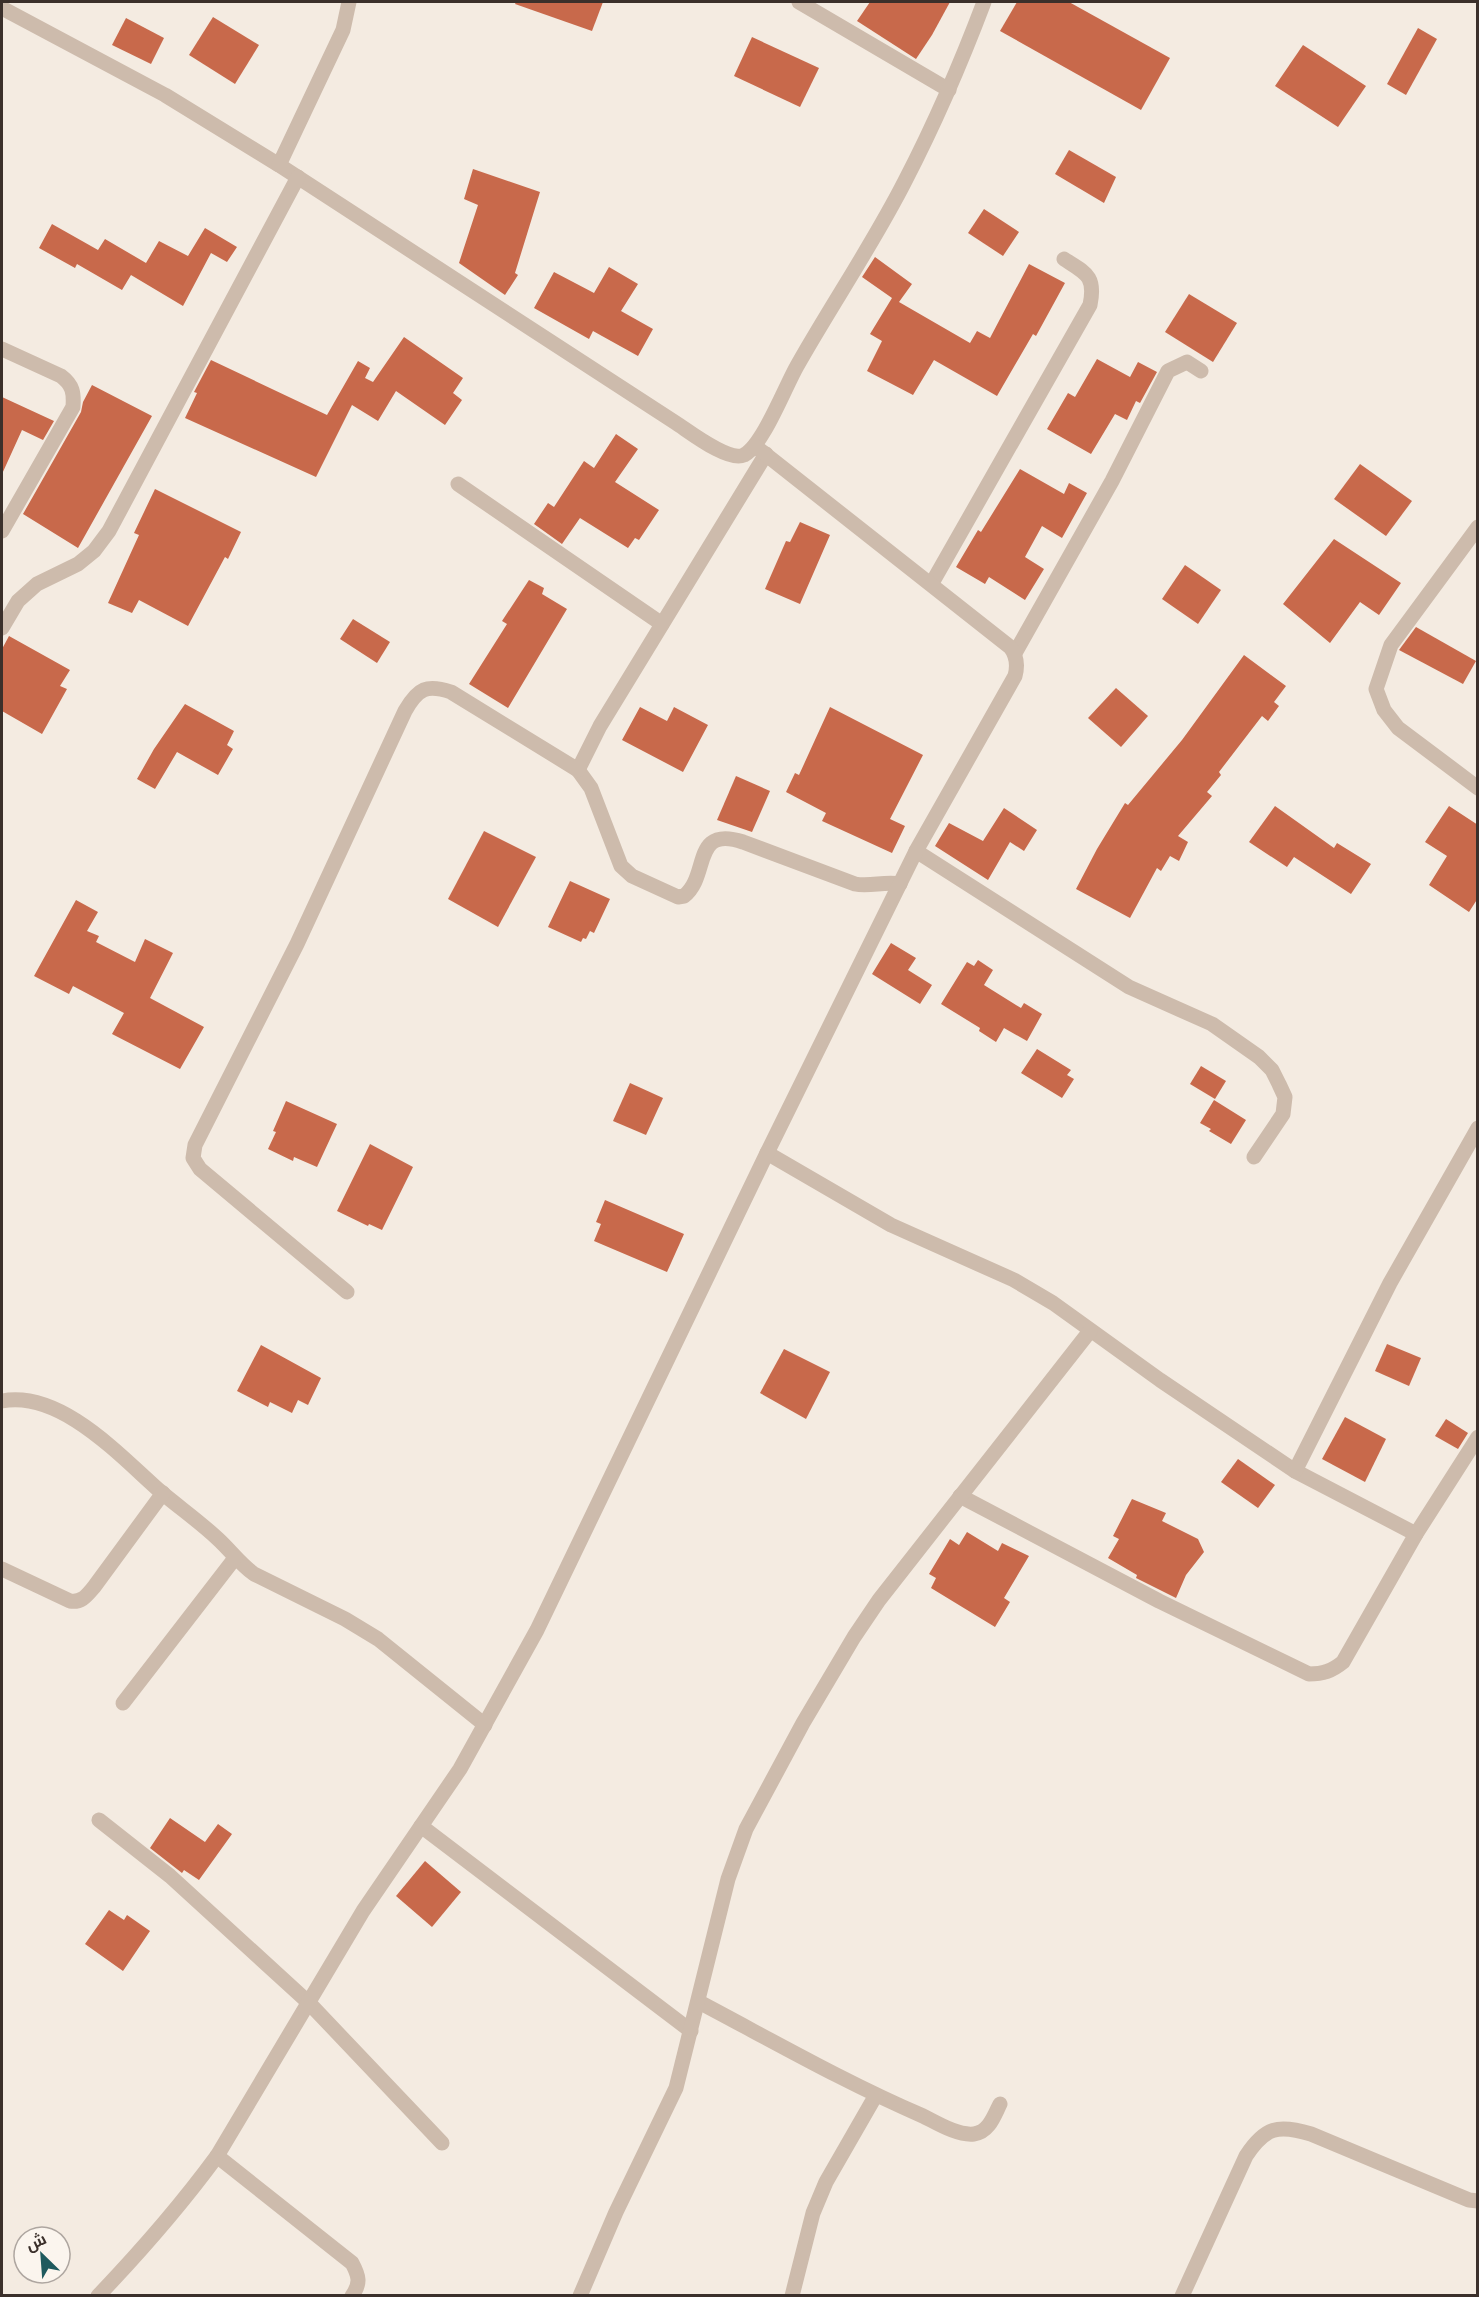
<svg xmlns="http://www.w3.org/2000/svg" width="1479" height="2297" font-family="Jost,Cairo,sans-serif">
  <rect width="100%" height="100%" fill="#f4ebe1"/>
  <g fill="#c8694b">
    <path d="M516 2H603L592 31 515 4Z"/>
    <path d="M870 2H950L932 35 916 59 857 21Z"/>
    <path d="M1017 2H1069L1170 58 1141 110 1000 31Z"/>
    <path d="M213 17 259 45 235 84 189 55Z"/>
    <path d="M126 18 164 38 151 64 112 45Z"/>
    <path d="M1418 28 1437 39 1406 95 1387 84Z"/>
    <path d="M752 37 819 68 800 107 734 76Z"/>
    <path d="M1303 45 1366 86 1338 127 1275 86Z"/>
    <path d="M1069 150 1116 177 1104 203 1055 174Z"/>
    <path d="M473 169 540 192 515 273 518 275 505 295 459 263 478 205 464 199Z"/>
    <path d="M984 209 1019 232 1003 256 968 233Z"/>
    <path d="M52 224 98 250 105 239 146 263 159 241 188 256 205 228 237 247 227 262 211 253 183 306 131 275 122 290 77 264 75 268 39 248Z"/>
    <path d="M875 257 912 284 899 302 970 343 977 331 990 338 1029 264 1065 283 1036 336 1033 334 997 396 934 360 913 395 867 371 882 341 870 334 892 298 862 277Z"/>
    <path d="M609 267 638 284 621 311 653 329 638 356 593 331 589 339 534 308 554 272 594 293Z"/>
    <path d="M1189 294 1237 323 1213 362 1165 332Z"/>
    <path d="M404 337 463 378 453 393 462 400 445 425 396 391 378 421 352 405 316 477 185 418 197 393 194 392 211 360 327 415 358 361 370 368 365 378 373 382Z"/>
    <path d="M1097 359 1130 377 1138 362 1157 372 1140 403 1136 401 1127 420 1115 414 1091 454 1047 429 1068 393 1075 397Z"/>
    <path d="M92 385 152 416 78 548 23 514 81 412 83 402Z"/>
    <path d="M2 397 54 421 43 440 22 430 2 474Z"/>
    <path d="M616 434 638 449 615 482 659 510 639 540 635 538 628 548 580 518 562 544 534 524 548 503 554 507 584 461 594 468Z"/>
    <path d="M1360 464 1412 501 1386 536 1334 499Z"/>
    <path d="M1020 469 1064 494 1069 483 1087 493 1062 538 1042 526 1025 557 1044 569 1025 600 989 577 985 584 956 567 978 530 981 532Z"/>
    <path d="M155 489 241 532 228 559 225 557 188 626 139 600 132 613 108 603 139 535 134 533Z"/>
    <path d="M800 522 830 535 800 604 765 589 786 541 790 542Z"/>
    <path d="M1334 539 1401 583 1379 615 1360 602 1330 643 1283 604Z"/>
    <path d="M1185 565 1221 590 1198 624 1162 599Z"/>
    <path d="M529 580 544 588 542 594 567 609 508 708 469 684 507 624 502 621Z"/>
    <path d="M353 619 390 642 377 663 340 639Z"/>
    <path d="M1416 627 1476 661 1463 684 1399 650Z"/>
    <path d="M9 636 70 670 60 686 67 689 42 734 2 711V649Z"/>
    <path d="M1244 655 1286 686 1274 702 1279 706 1268 721 1262 716 1219 772 1221 775 1207 792 1212 796 1178 836 1188 842 1179 861 1170 856 1161 871 1157 868 1130 918 1076 889 1097 849 1125 803 1128 805 1182 740Z"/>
    <path d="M1116 688 1148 716 1121 747 1088 718Z"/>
    <path d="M185 704 234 731 227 745 233 749 218 775 177 752 155 789 137 779 154 749Z"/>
    <path d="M640 707 667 721 674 707 708 725 683 772 622 740Z"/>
    <path d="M830 707 923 755 890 819 905 826 892 853 822 821 826 813 786 792 795 773 799 775Z"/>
    <path d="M736 776 770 791 752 832 717 820Z"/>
    <path d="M1275 806 1334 848 1337 843 1371 864 1351 894 1294 857 1287 867 1249 842Z"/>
    <path d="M1449 806 1478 825V898L1469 912 1429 885 1447 856 1425 842Z"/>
    <path d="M1004 808 1037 830 1024 851 1010 842 988 880 935 846 949 823 983 841Z"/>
    <path d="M484 831 536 857 498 927 448 899Z"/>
    <path d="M570 881 610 899 594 933 590 931 586 939 583 938 581 942 548 927Z"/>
    <path d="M76 900 98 912 87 931 99 936 96 942 135 962 145 939 173 953 150 998 204 1027 180 1069 112 1034 124 1013 73 986 69 994 34 976Z"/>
    <path d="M891 943 916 958 908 970 932 985 920 1004 872 974Z"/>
    <path d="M978 960 993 970 984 985 1021 1008 1024 1003 1042 1014 1027 1041 1004 1028 996 1042 979 1031 980 1028 941 1004 967 962 974 966Z"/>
    <path d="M1037 1049 1071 1070 1067 1075 1074 1079 1062 1098 1021 1073Z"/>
    <path d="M1201 1066 1226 1081 1215 1099 1190 1084Z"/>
    <path d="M630 1083 663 1098 646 1135 613 1121Z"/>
    <path d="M1214 1100 1246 1120 1231 1144 1209 1131 1211 1129 1200 1123Z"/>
    <path d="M286 1101 337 1124 317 1167 294 1157 293 1161 268 1149 276 1132 273 1131Z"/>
    <path d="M370 1144 413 1167 382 1230 369 1224 368 1226 337 1211Z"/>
    <path d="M605 1200 684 1234 667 1272 594 1241 601 1224 596 1222Z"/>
    <path d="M1387 1344 1421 1358 1409 1386 1375 1371Z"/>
    <path d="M261 1345 321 1378 308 1405 298 1400 292 1413 270 1402 268 1407 237 1391Z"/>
    <path d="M784 1349 830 1372 806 1419 760 1393Z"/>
    <path d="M1345 1417 1386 1439 1365 1482 1322 1459Z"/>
    <path d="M1446 1419 1468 1433 1458 1449 1435 1436Z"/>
    <path d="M1238 1459 1275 1485 1258 1508 1221 1482Z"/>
    <path d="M1132 1499 1166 1513 1162 1521 1198 1539 1204 1552 1186 1575 1176 1598 1136 1578 1137 1575 1108 1558 1119 1539 1113 1536Z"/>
    <path d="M967 1532 998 1551 1002 1543 1029 1556 1004 1598 1010 1602 995 1627 931 1588 936 1578 929 1574 950 1539 959 1545Z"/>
    <path d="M170 1818 205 1842 218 1824 232 1834 199 1880 184 1870 182 1873 150 1848Z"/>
    <path d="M425 1861 461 1892 432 1927 396 1896Z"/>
    <path d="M109 1910 124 1920 127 1915 150 1931 123 1971 85 1944Z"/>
  </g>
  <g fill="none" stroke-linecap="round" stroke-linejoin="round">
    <g stroke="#cdbbac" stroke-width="15">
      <path d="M799 2 949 90"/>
      <path d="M2 8 165 95 279 165 676 423C690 432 728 462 744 455 763 445 785 387 797 366 832 304 873 244 905 181 935 123 961 63 984 2"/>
      <path d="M279 165 343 30 349 2"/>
      <path d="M2 349 61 376C73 385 74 393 73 407L2 531"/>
      <path d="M458 484 662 624"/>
      <path d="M1478 527 1391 645 1376 689 1384 710 1398 728 1478 788"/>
      <path d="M932 583 1090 305C1096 276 1086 273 1064 259"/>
      <path d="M2 628 18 601 37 584 78 564 94 551 109 531 298 177"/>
      <path d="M1015 653 1112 481 1168 371 1187 362 1201 371"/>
      <path d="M578 770 591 788 621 866 632 876 678 897 684 896C710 876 691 825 743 842L855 884C870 887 885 881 900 884"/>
      <path d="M916 851 1129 987 1212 1024 1259 1057 1272 1070 1279 1084 1285 1097 1283 1114 1254 1157"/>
      <path d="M767 1153 891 1225 1014 1280 1053 1303 1160 1380 1295 1471 1416 1534"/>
      <path d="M347 1292 200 1169 193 1158 195 1145 297 944 405 711C418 688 427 684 451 692L578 770 600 726 766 454"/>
      <path d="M2 1401C61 1390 120 1456 161 1492 180 1508 200 1522 218 1539 231 1551 240 1564 254 1574L345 1619 378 1639 485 1725"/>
      <path d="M1295 1471 1390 1283 1478 1128"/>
      <path d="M960 1496 1159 1601 1309 1674C1323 1674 1332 1671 1343 1662L1416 1534 1478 1437"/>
      <path d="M2 1569 70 1601C82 1603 87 1595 94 1587L163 1493"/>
      <path d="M123 1703 235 1558"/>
      <path d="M99 1820 170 1876 309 2003 442 2143"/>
      <path d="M421 1826 691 2031"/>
      <path d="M699 2002C773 2041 846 2083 923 2116 937 2123 958 2136 974 2134 989 2132 994 2116 1000 2104"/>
      <path d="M217 2156 352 2263C359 2276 361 2283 352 2296"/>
      <path d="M98 2296C140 2252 181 2205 217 2156L363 1911 460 1769 537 1630 767 1153 916 851 1015 676C1018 665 1017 656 1010 647L755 446"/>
      <path d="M580 2296 616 2212 676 2088 728 1879 746 1829 803 1723 854 1637 879 1600 1090 1331"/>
      <path d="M792 2296 813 2213 826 2182 876 2095"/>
      <path d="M1182 2296 1246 2156C1265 2127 1278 2124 1311 2134L1469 2200 1478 2201"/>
    </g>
  </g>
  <rect width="1479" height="2297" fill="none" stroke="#3b302b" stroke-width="6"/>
  <g transform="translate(42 2255) rotate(335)"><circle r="28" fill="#fbf5ee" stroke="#aea6a0" stroke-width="1.5"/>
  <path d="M0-4.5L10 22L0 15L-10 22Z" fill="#1f5a5e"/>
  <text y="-9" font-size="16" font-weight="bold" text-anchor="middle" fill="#3b302b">ش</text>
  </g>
</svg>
